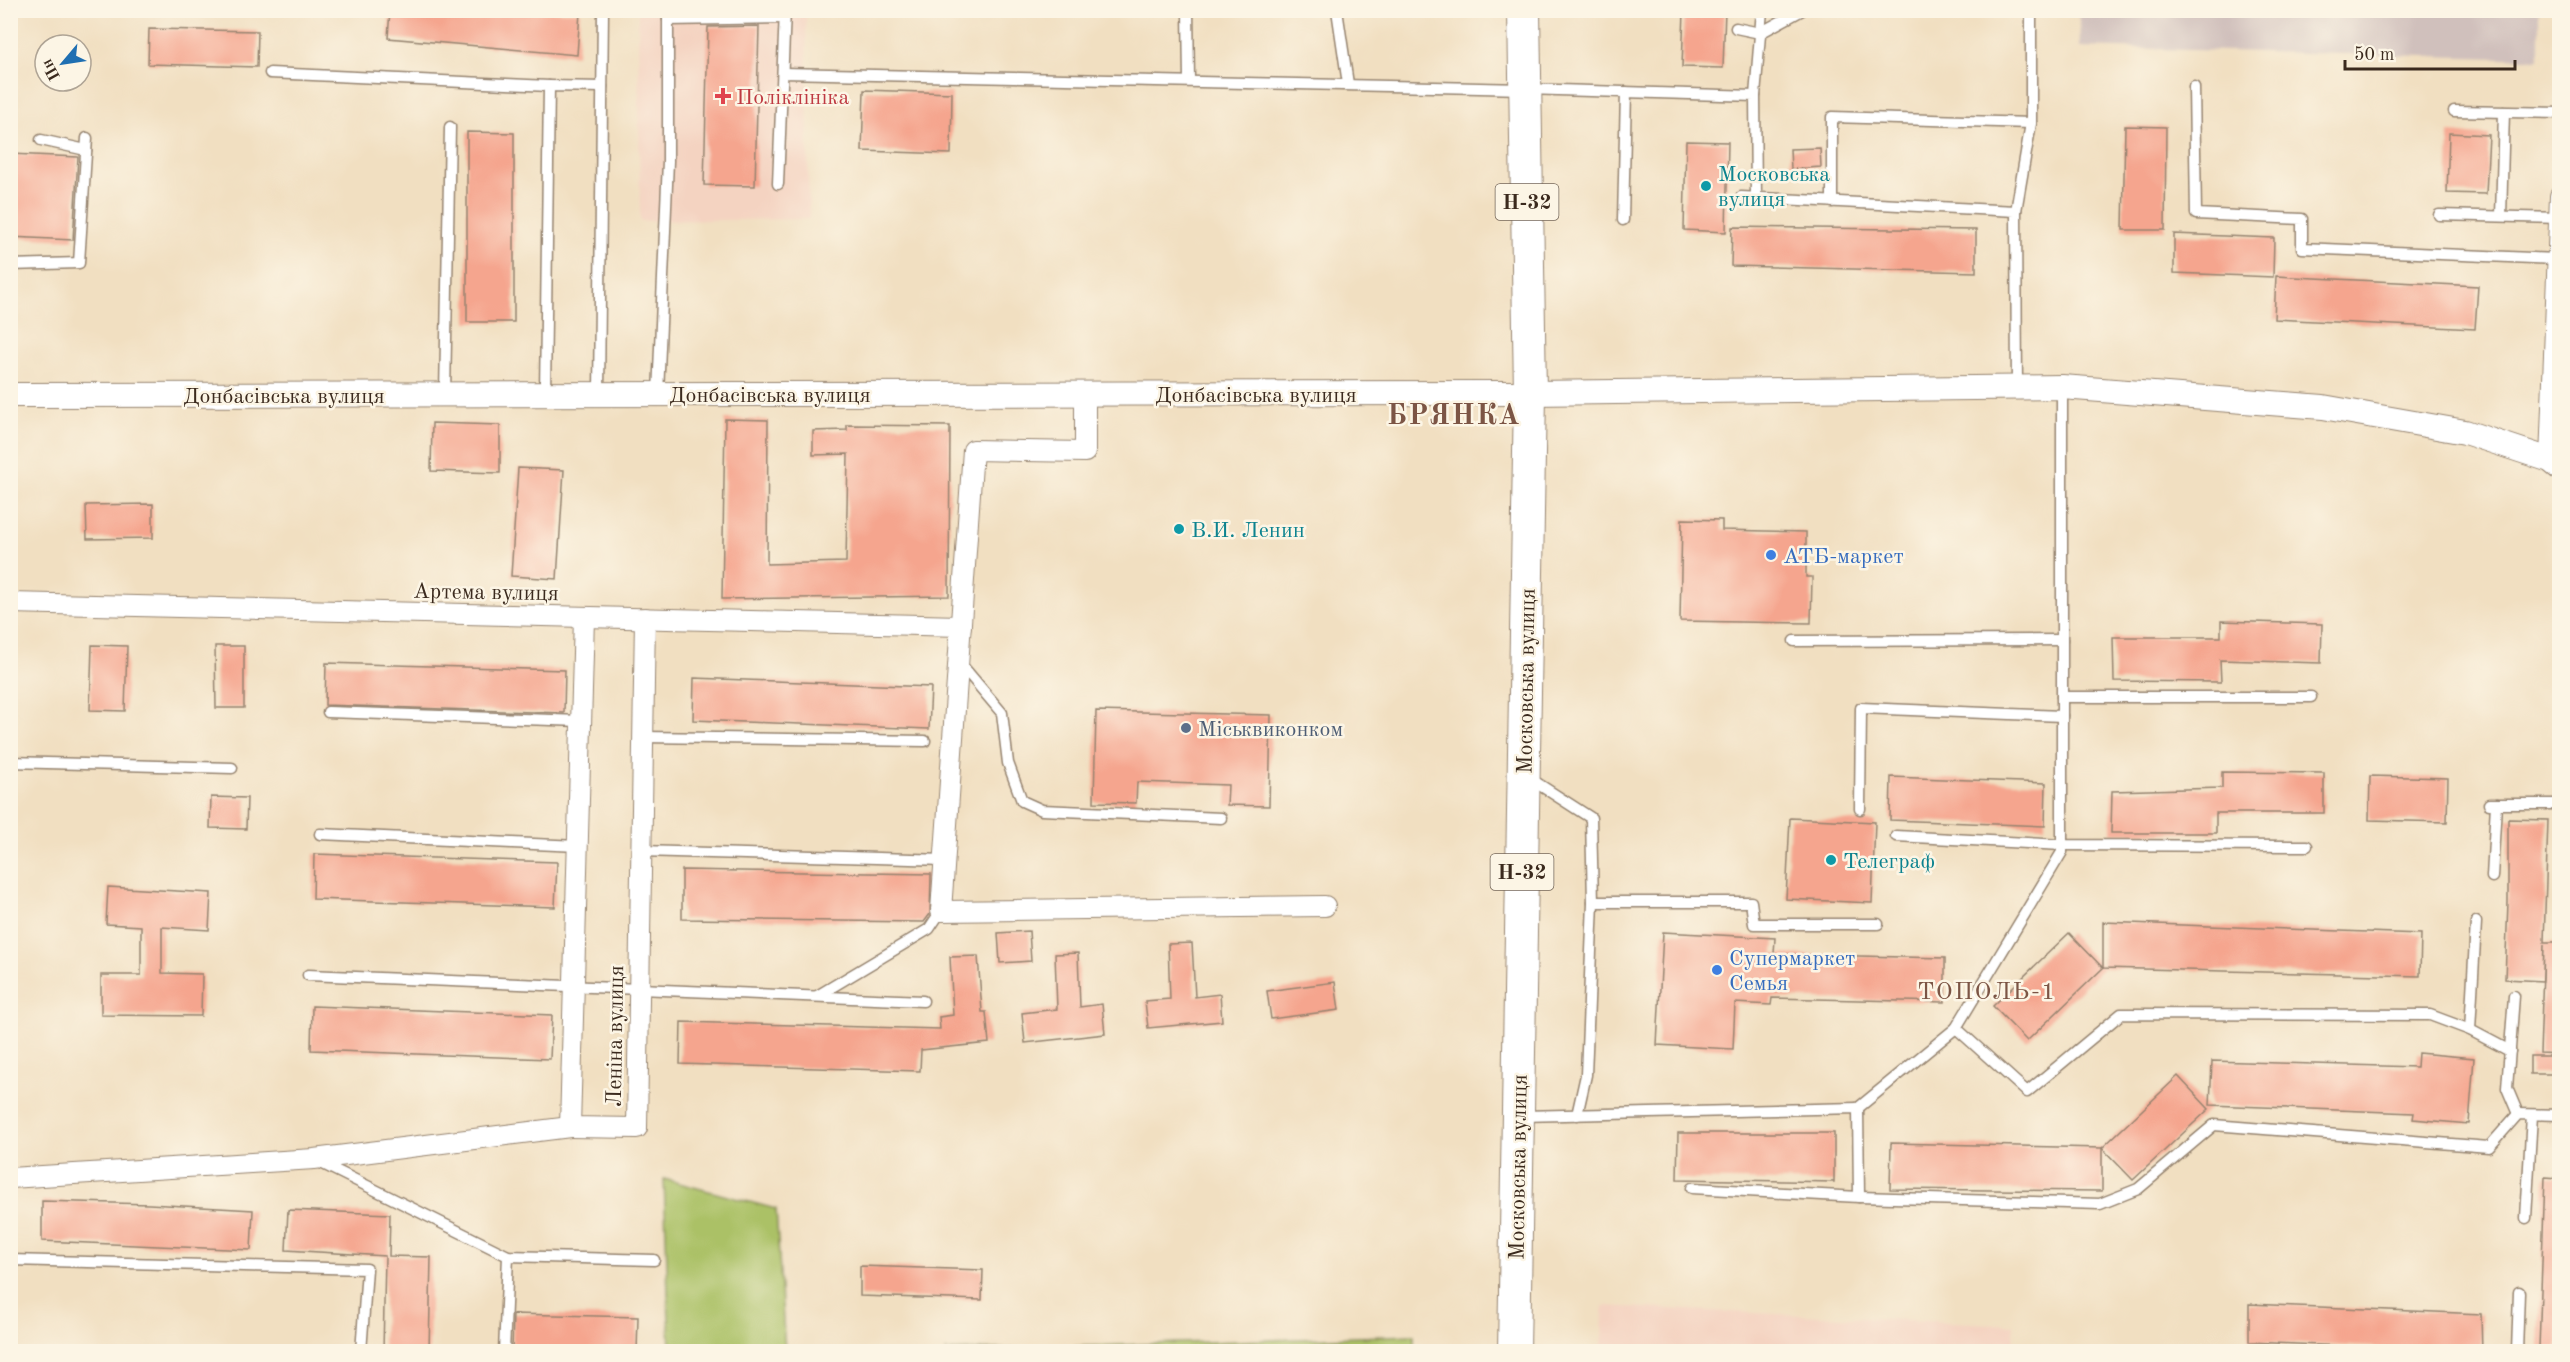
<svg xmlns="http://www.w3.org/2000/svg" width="2570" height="1362" font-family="'Old Standard TT',serif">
  <rect width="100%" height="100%" fill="#fcf5e5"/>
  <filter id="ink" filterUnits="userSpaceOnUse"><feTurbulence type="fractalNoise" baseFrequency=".0167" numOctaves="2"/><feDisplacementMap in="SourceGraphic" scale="12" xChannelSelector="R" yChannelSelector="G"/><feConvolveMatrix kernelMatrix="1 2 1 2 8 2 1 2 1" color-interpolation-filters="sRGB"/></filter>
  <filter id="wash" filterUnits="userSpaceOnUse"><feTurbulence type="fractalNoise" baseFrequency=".008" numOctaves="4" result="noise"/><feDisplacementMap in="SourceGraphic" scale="24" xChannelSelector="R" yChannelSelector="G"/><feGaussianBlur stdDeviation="1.35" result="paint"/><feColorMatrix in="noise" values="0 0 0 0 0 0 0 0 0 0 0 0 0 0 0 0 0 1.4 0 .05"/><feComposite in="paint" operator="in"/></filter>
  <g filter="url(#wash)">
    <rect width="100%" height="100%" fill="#f1dfc1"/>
    <g fill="#f4d3c1">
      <path d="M638 11H806L809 219 640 221Z"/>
      <path d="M1603 1306 2014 1325V1351H1602Z"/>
    </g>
    <path fill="#d0c0bc" d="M2079 11H2539V59L2080 47Z"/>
    <g fill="#abc166" stroke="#737642" stroke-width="1.5">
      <path d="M664 1179 776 1209 785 1351H670Z"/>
      <path d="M1414 1335V1352L945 1351Z"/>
    </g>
    <g id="blocks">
      <g fill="#f5a58e">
        <path d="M390 10 580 12 577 55 388 38Z"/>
        <path d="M1684 10H1725L1723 68 1682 67Z"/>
        <path d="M759 26 755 186 704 185 708 27Z"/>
        <path d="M149 29 258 31 257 67 148 64Z"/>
        <path d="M864 90 952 93 951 154 862 151Z"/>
        <path d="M2125 126 2166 127 2165 230H2123Z"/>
        <path d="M467 132 514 133V322H467Z"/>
        <path d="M2449 133 2489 135 2486 194 2447 193Z"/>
        <path d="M1686 141 1728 142 1726 232 1684 230Z"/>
        <path d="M1820 148 1821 167 1791 169 1790 149Z"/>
        <path d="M10 154 78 157 73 240 10 237Z"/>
        <path d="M1732 227 1976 230V272L1731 266Z"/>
        <path d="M2174 234 2274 238 2273 277 2174 273Z"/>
        <path d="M2276 276 2478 286 2475 329 2274 319Z"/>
        <path d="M725 419 768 420 767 564 846 562 848 454 813 455V431L847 430V425L950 426 949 596 722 599Z"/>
        <path d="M432 423 500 425V473L431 471Z"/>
        <path d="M518 468 564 470 557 579 511 576Z"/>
        <path d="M153 504V538L87 539 86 505Z"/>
        <path d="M1682 519 1722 520V530L1806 532V577H1812L1811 623 1680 621Z"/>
        <path d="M2221 621 2322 624 2321 663 2220 660 2221 682 2114 681 2113 637H2221Z"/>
        <path d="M92 645 127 646 125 711 90 710Z"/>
        <path d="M215 646H244V708H216Z"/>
        <path d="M326 663 565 670 564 713 325 705Z"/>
        <path d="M694 678 931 687 929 729 693 720Z"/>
        <path d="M1096 711 1271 715 1269 806 1227 805 1228 785 1137 782 1136 803 1094 802Z"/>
        <path d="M2222 772 2324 773V813H2216V833H2111L2112 791 2222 788Z"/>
        <path d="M2370 776 2448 778 2447 822 2369 820Z"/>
        <path d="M1891 777 2046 783 2045 826 1890 820Z"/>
        <path d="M211 797 247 798 246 829 210 828Z"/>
        <path d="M1790 818 1875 822 1872 903 1786 899Z"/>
        <path d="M2508 819 2548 820 2544 942H2559V1054L2540 1053 2544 944 2543 981 2505 979 2508 902Z"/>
        <path d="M314 854 557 862 555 907 313 899Z"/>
        <path d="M682 870 931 874 930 914 924 922 682 919Z"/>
        <path d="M108 887 211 893 209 930 162 927V973L202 974 201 1016 101 1015V975H141V926L106 924Z"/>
        <path d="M2103 922 2421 934 2420 976 2103 968Z"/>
        <path d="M1029 931 1031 961 1000 963 998 933Z"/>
        <path d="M1663 932 1775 938 1774 954 1945 958V1002L1772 998 1771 1005 1735 1003 1733 1049 1657 1045Z"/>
        <path d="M2069 933 2103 968 2027 1041 1993 1006Z"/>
        <path d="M1192 943 1195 997 1220 994 1222 1021 1148 1028 1145 1001 1170 999 1168 944Z"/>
        <path d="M1078 953 1080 1007 1102 1004 1105 1034 1025 1043 1022 1013 1057 1009 1055 954Z"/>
        <path d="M978 956 982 1012H986L989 1043 921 1050 920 1071 680 1064 681 1022 940 1029 939 1017 953 1015 950 957Z"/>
        <path d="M1335 982 1339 1010 1271 1019 1267 991Z"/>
        <path d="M312 1006 552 1015 550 1059 311 1050Z"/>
        <path d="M2418 1053 2474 1058 2469 1124 2413 1119 2414 1113 2210 1105 2212 1061 2417 1067Z"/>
        <rect x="2530" y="1056" width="23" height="18"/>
        <path d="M2178 1076 2209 1109 2133 1180 2102 1148Z"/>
        <path d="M1678 1133H1834V1182L1677 1179Z"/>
        <path d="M1891 1143 2102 1148V1191L1890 1189Z"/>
        <path d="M2545 1177 2559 1178V1348H2539Z"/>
        <path d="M42 1201 149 1204 253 1210 251 1250 42 1241Z"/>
        <path d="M288 1210 390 1214 389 1256 431 1257 429 1352H383L385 1256 286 1250Z"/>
        <path d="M860 1266 983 1270 982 1300 860 1296Z"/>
        <path d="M2249 1304 2481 1314 2482 1352 2249 1342Z"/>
        <path d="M513 1314 638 1317 637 1352H512Z"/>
      </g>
    </g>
  </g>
  <g filter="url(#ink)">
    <use href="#blocks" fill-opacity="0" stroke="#968470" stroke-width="1.5"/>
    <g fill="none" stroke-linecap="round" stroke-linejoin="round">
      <g stroke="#968470" stroke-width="13">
        <g id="service">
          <path d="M1188 10 1189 80"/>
          <path d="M1337 10 1348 84"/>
          <path d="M668 20 784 18"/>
          <path d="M1736 28 1760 33 1802 10"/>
          <path d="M270 73 549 86"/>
          <path d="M783 73 1525 89 1755 96 1756 198"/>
          <path d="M2194 87 2196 214 2302 219V248L2557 259"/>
          <path d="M1755 96 1762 10"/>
          <path d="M2454 111 2560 113"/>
          <path d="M41 140 86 150"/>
          <path d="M778 184 785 10"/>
          <path d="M1741 197 2016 211 2017 388"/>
          <path d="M1832 202V117L2031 123"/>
          <path d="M2016 211 2031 123V10"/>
          <path d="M2439 215 2559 218"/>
          <path d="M2501 216 2504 112"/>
          <path d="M1623 220 1626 92"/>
          <path d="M10 265 79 263 87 138"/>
          <path d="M445 394 450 127"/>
          <path d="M545 394 549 86 602 87"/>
          <path d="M599 394 603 10"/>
          <path d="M658 394 668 161V10"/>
          <path d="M1794 641 2062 640"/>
          <path d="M959 662 1002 713 1008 763 1022 801 1042 810 1221 818"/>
          <path d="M2062 697H2311"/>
          <path d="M328 712 581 721"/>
          <path d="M643 737 925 741"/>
          <path d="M10 762 232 768"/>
          <path d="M1529 778 1591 818 1593 902 1586 1075 1577 1115"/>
          <path d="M2489 804H2560"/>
          <path d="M1860 809 1861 708 2062 716"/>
          <path d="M320 834 578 846"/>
          <path d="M1896 836 2062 845 2307 846"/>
          <path d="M641 851 945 860"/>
          <path d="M2492 877 2496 804"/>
          <path d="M1593 902H1751L1754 924H1878"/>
          <path d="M308 975 923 1001"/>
          <path d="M817 996 929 929 941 911"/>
          <path d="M2514 996 2507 1088 2518 1114"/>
          <path d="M1956 1028 2062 852V387"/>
          <path d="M2470 1030 2476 922"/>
          <path d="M1858 1108 1956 1028 2027 1092 2121 1014 2430 1015 2470 1030 2510 1051"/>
          <path d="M1522 1116 1858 1108 1859 1197 1692 1188"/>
          <path d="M317 1161 508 1256 654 1260"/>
          <path d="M1859 1197 2100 1204 2138 1189 2214 1125 2489 1147 2518 1114 2560 1115"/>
          <path d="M2526 1218 2532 1115"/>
          <path d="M10 1260 367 1269 361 1352"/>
          <path d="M504 1352 508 1256"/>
          <path d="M2517 1352 2519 1292"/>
        </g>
      </g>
      <g stroke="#968470" stroke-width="22">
        <g id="minor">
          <path d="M1085 394V452L973 450 941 911 1325 906"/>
          <path d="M2550 460 2560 196"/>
          <path d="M10 603 961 626"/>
          <path d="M584 617 570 1127 637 1128 645 618"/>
          <path d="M10 1178 314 1159 570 1127"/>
        </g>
      </g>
      <g stroke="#968470" stroke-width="26">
        <path id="tertiary" d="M10 395 1530 393 2062 387 2323 407 2465 432 2550 460 2560 468"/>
      </g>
      <g stroke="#968470" stroke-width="34">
        <path id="primary" d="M1514 1352 1530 393 1524 10"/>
      </g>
      <use href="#service" stroke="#fff" stroke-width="10"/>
      <use href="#minor" stroke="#fff" stroke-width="20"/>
      <use href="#tertiary" stroke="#fff" stroke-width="24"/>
      <use href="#primary" stroke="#fff" stroke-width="32"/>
    </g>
  </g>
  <path fill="#e0444e" stroke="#fcf5e5" stroke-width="2" d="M720 87h6v6h6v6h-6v6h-6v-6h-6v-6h6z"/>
  <g fill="#0f9aa8" stroke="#fcf5e5" stroke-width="2">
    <circle cx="1706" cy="186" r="6"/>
    <circle cx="1179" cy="529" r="6"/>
    <circle cx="1831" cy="860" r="6"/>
  </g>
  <g fill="#3f7fe0" stroke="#fcf5e5" stroke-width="2">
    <circle cx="1771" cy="555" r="6"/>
    <circle cx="1717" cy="970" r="6"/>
  </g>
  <circle fill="#5c6f8a" stroke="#fcf5e5" stroke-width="2" cx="1186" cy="728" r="6"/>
  <g text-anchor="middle" stroke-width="5" stroke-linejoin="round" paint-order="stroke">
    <g fill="#fcf5e5" stroke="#75675a" stroke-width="1.5">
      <rect x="1495.5" y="184" width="63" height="36" rx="4.5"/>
      <rect x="1490.5" y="854" width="63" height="36" rx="4.5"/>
    </g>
    <g font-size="21" font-weight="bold" fill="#3b2a1e">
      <text x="1527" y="209">Н-32</text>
      <text x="1522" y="879">Н-32</text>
    </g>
    <g font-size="22" fill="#be3a42" stroke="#fcf5e5" text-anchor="start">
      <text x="736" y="104">Поліклініка</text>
    </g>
    <g font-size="22" fill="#0d838f" stroke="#fcf5e5" text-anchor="start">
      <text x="1718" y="181">Московська<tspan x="1718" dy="25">вулиця</tspan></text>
      <text x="1191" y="537">В.И. Ленин</text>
      <text x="1843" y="868">Телеграф</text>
    </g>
    <g font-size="22" fill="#3b2a1e" stroke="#fcf5e5">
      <text x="770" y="402">Донбасівська вулиця</text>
      <text x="1256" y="402">Донбасівська вулиця</text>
      <text x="284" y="403">Донбасівська вулиця</text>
      <text transform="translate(486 591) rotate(1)" y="8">Артема вулиця</text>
      <text transform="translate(1525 681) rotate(-89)" y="8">Московська вулиця</text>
      <text transform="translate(614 1036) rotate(-89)" y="8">Леніна вулиця</text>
      <text transform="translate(1517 1167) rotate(-89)" y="8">Московська вулиця</text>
    </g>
    <g font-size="22" fill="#366cbe" stroke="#fcf5e5" text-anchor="start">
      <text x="1783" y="563">АТБ-маркет</text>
      <text x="1729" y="965">Супермаркет<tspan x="1729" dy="25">Семья</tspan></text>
    </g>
    <g font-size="22" fill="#4e5e75" stroke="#fcf5e5" text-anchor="start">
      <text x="1198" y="736">Міськвиконком</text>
    </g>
    <g font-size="24" letter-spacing="1.5" fill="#7c5545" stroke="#fcf5e5">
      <text x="1987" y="999">ТОПОЛЬ-1</text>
    </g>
    <g font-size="28" font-weight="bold" letter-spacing="1.5" fill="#7c5545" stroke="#fcf5e5">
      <text x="1454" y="424">БРЯНКА</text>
    </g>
  </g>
  <rect width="2570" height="1362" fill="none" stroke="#fcf5e5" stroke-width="36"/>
  <g transform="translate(63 63) rotate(241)"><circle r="28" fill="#fcf5e5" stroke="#afa495" stroke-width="1.5"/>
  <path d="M0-4.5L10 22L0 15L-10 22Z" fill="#1f6fb2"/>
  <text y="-9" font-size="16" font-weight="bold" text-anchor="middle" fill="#3b2a1e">Пн</text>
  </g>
  <path d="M2345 60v9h170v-9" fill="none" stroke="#3b2a1e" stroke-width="3"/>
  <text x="2354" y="60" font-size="18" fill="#3b2a1e" stroke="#fcf5e5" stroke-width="4.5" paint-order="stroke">50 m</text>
</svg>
